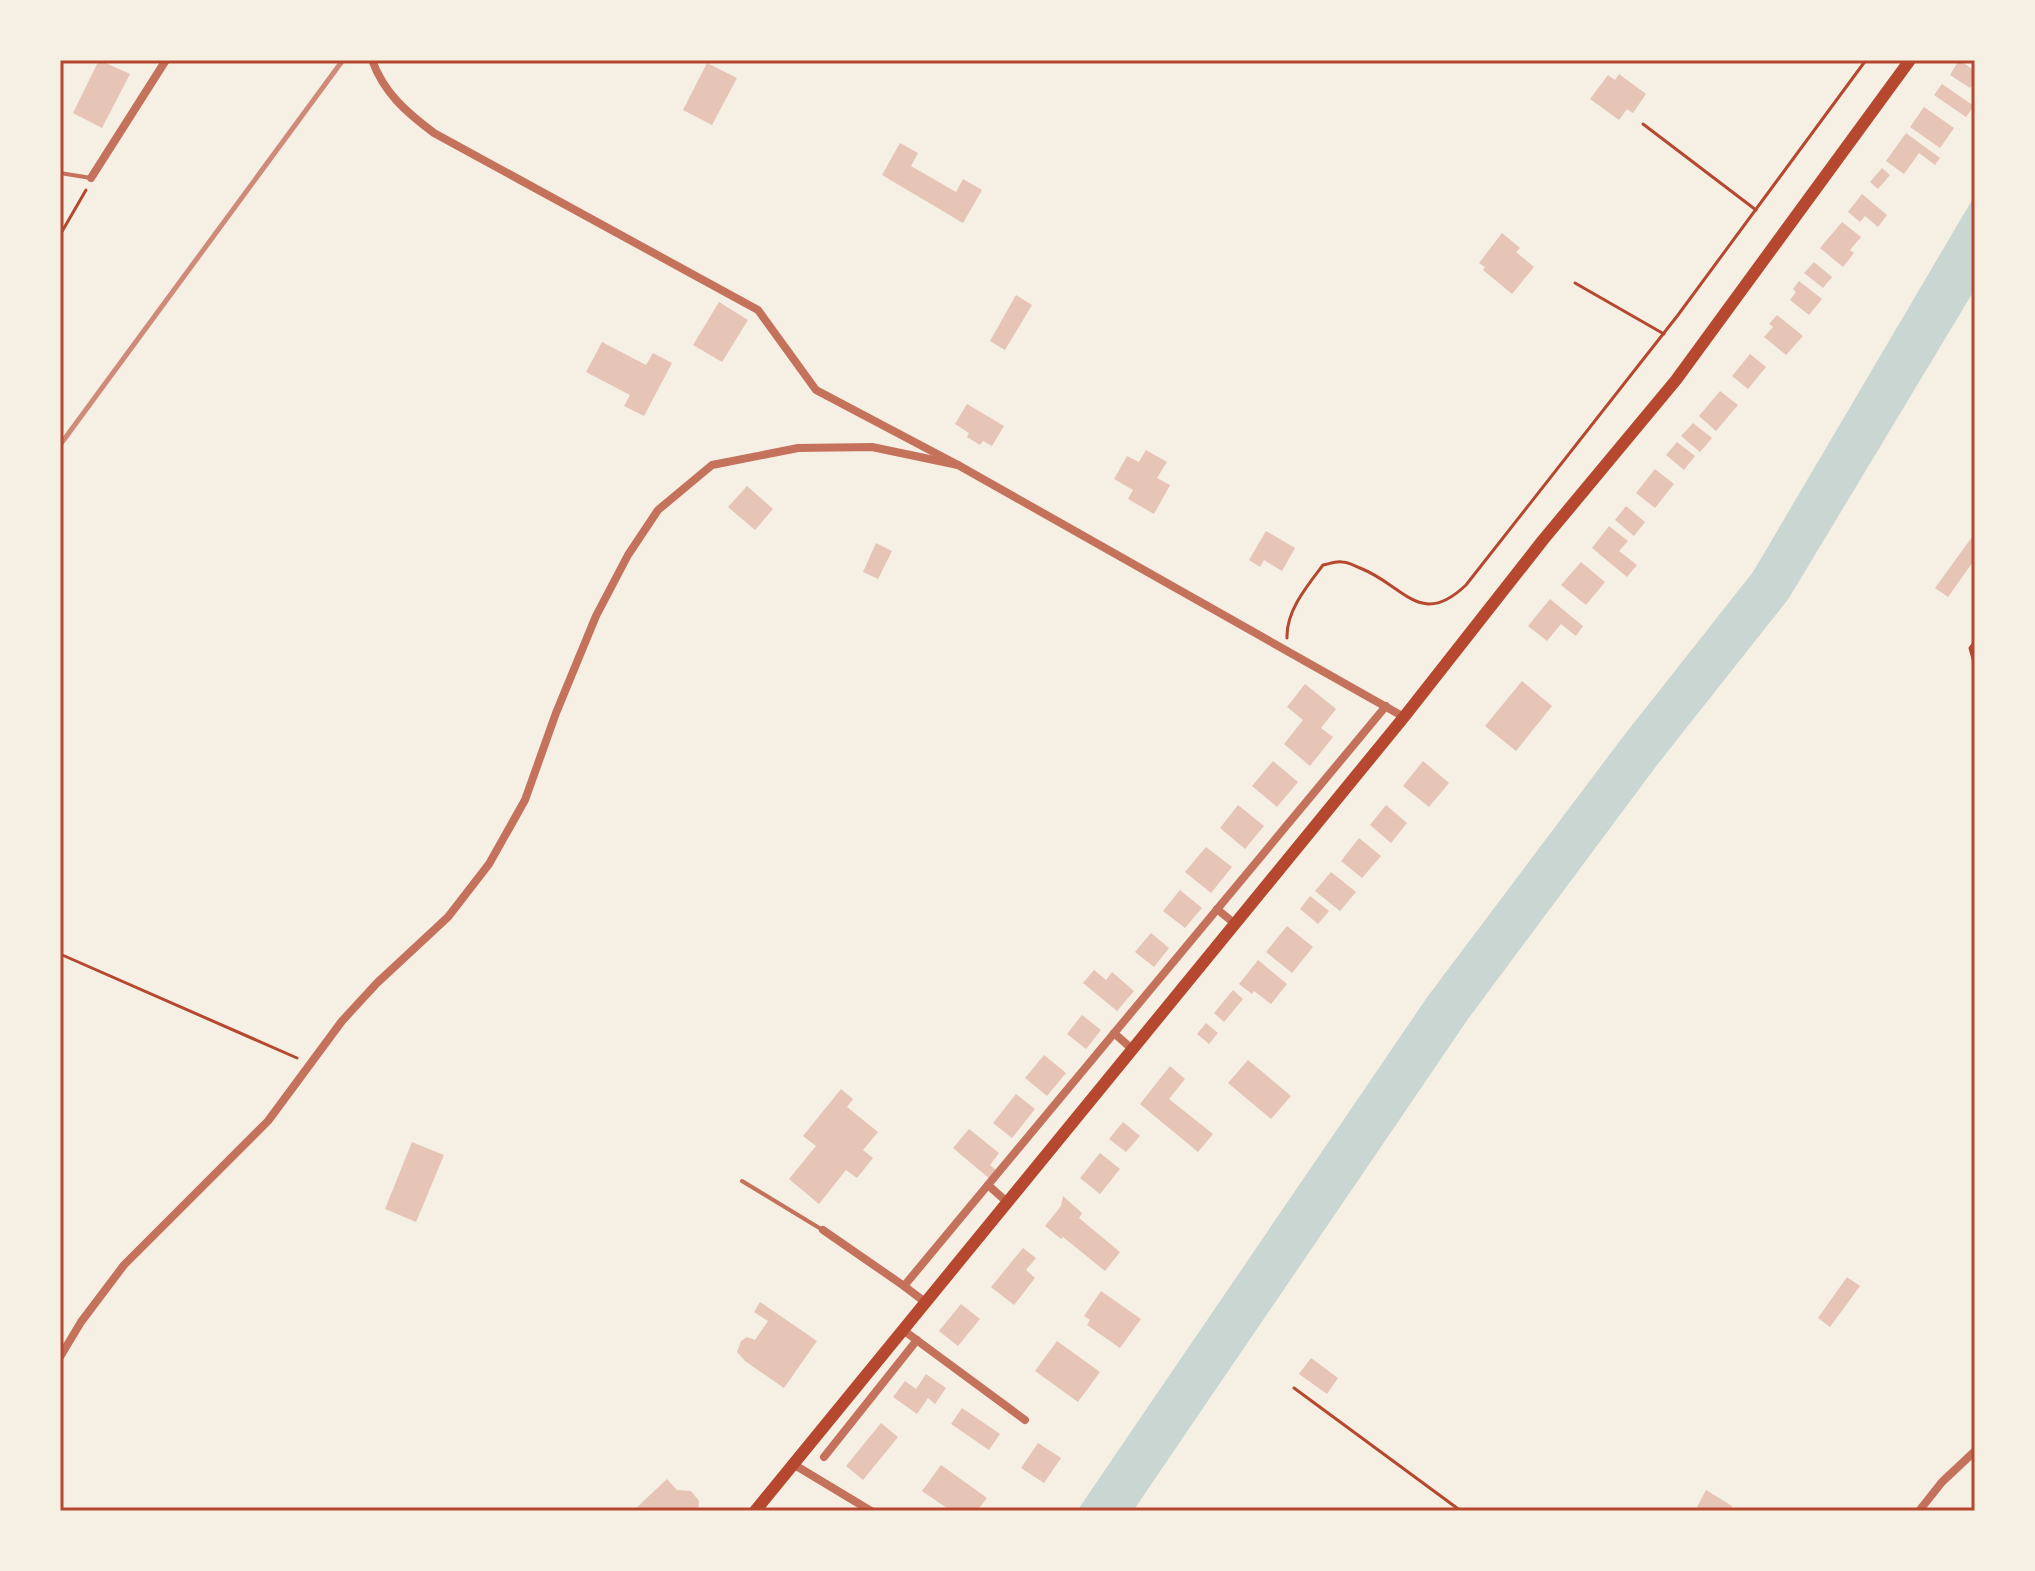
<svg xmlns="http://www.w3.org/2000/svg" width="2035" height="1571" font-family="'Playfair Display',serif">
  <rect width="100%" height="100%" fill="#f6efe4"/>
  <path fill="#c9d6d2" d="M1975 195V289L1789 598 1657 765 1468 1019 1133 1511H1077L1428 996 1622 738 1753 572Z"/>
  <g fill="#e6c5b7">
    <path d="M99 60 130 74 102 128 73 113Z"/>
    <path d="M1959 60 1975 71V81L1970 88 1950 75Z"/>
    <path d="M707 63 737 78 712 125 683 110Z"/>
    <path d="M1619 74 1646 94 1633 113 1627 109 1619 120 1590 99 1608 75 1615 80Z"/>
    <path d="M1942 84 1974 106 1966 117 1934 95Z"/>
    <path d="M1924 107 1954 128 1940 148 1910 127Z"/>
    <path d="M1906 133 1940 158 1935 165 1919 153 1904 174 1886 161Z"/>
    <path d="M900 143 918 153 911 166 956 192 963 179 982 190 963 223 882 175Z"/>
    <path d="M1882 168 1890 175 1878 189 1870 182Z"/>
    <path d="M1862 194 1887 215 1878 227 1865 216 1860 222 1848 212Z"/>
    <path d="M1842 222 1861 237 1850 250 1854 253 1843 267 1820 248Z"/>
    <path d="M1502 233 1520 248 1516 252 1534 267 1512 294 1483 270 1485 267 1479 263Z"/>
    <path d="M1814 262 1832 277 1823 288 1804 273Z"/>
    <path d="M1799 281 1822 299 1809 315 1790 300 1796 292 1793 289Z"/>
    <path d="M1016 295 1032 305 1005 350 990 341Z"/>
    <path d="M719 302 748 320 722 362 693 345Z"/>
    <path d="M1777 315 1803 336 1786 355 1764 337 1773 327 1769 324Z"/>
    <path d="M602 342 646 365 653 353 672 363 644 416 624 406 630 395 586 372Z"/>
    <path d="M1750 354 1766 367 1748 389 1732 376Z"/>
    <path d="M1720 391 1738 405 1716 431 1699 416Z"/>
    <path d="M967 404 1004 426 992 446 983 441 980 445 967 437 969 433 955 424Z"/>
    <path d="M1693 423 1712 438 1700 452 1681 436Z"/>
    <path d="M1677 442 1695 456 1684 470 1666 455Z"/>
    <path d="M1146 450 1167 462 1157 478 1170 485 1154 514 1128 499 1133 490 1114 479 1127 456 1139 462Z"/>
    <path d="M1655 469 1674 484 1655 508 1636 493Z"/>
    <path d="M747 486 773 509 755 530 728 507Z"/>
    <path d="M1626 506 1645 522 1634 536 1615 520Z"/>
    <path d="M1609 526 1628 541 1619 551 1637 565 1627 577 1592 548Z"/>
    <path d="M1266 531 1295 548 1282 571 1264 560 1260 567 1249 560Z"/>
    <path d="M1975 533V559L1948 597 1935 588Z"/>
    <path d="M876 543 892 551 878 579 863 572Z"/>
    <path d="M1581 562 1605 582 1586 605 1561 585Z"/>
    <path d="M1550 599 1583 626 1576 636 1561 624 1547 641 1528 626Z"/>
    <path d="M1522 681 1552 706 1516 751 1485 726Z"/>
    <path d="M1305 684 1336 709 1321 728 1333 737 1310 766 1284 744 1303 720 1287 707Z"/>
    <path d="M1273 761 1298 782 1277 807 1252 786Z"/>
    <path d="M1423 761 1449 783 1429 807 1403 786Z"/>
    <path d="M1238 805 1264 826 1245 849 1220 828Z"/>
    <path d="M1386 805 1407 823 1391 843 1370 825Z"/>
    <path d="M1359 838 1381 856 1362 878 1341 861Z"/>
    <path d="M1206 847 1232 867 1211 893 1185 872Z"/>
    <path d="M1331 872 1356 892 1340 911 1315 891Z"/>
    <path d="M1180 890 1202 908 1185 928 1163 911Z"/>
    <path d="M1310 896 1329 911 1318 924 1300 909Z"/>
    <path d="M1287 926 1313 947 1292 973 1266 952Z"/>
    <path d="M1151 933 1169 948 1154 967 1135 952Z"/>
    <path d="M1258 960 1287 984 1271 1004 1254 991 1252 994 1239 984Z"/>
    <path d="M1094 970 1106 980 1112 972 1134 991 1117 1011 1083 983Z"/>
    <path d="M1233 990 1243 999 1224 1022 1214 1013Z"/>
    <path d="M1082 1015 1101 1030 1086 1049 1067 1034Z"/>
    <path d="M1206 1023 1218 1033 1209 1044 1197 1034Z"/>
    <path d="M1044 1055 1066 1073 1047 1096 1025 1078Z"/>
    <path d="M1248 1060 1291 1096 1271 1119 1228 1083Z"/>
    <path d="M1170 1066 1185 1079 1169 1099 1213 1134 1198 1152 1140 1104Z"/>
    <path d="M841 1089 853 1099 847 1107 878 1132 863 1150 873 1158 857 1178 846 1170 819 1204 789 1179 816 1146 803 1136Z"/>
    <path d="M1016 1094 1035 1109 1012 1138 993 1123Z"/>
    <path d="M1123 1122 1140 1136 1126 1152 1109 1139Z"/>
    <path d="M969 1129 999 1153 990 1165 997 1171 990 1179 953 1148Z"/>
    <path d="M412 1142 444 1155 416 1222 385 1209Z"/>
    <path d="M1100 1153 1120 1169 1100 1194 1080 1178Z"/>
    <path d="M1063 1196 1082 1213 1079 1218 1120 1252 1105 1271 1063 1237 1061 1239 1045 1226 1061 1206Z"/>
    <path d="M1023 1248 1036 1258 1026 1270 1035 1278 1014 1305 991 1287Z"/>
    <path d="M1847 1277 1860 1286 1830 1327 1818 1318Z"/>
    <path d="M1101 1291 1141 1319 1120 1348 1087 1325 1090 1320 1084 1316Z"/>
    <path d="M760 1302 817 1341 784 1388 745 1361 737 1352 741 1341 747 1337 755 1340 768 1321 754 1312Z"/>
    <path d="M961 1304 980 1319 958 1346 939 1331Z"/>
    <path d="M1057 1341 1100 1372 1078 1402 1035 1371Z"/>
    <path d="M1311 1358 1338 1378 1327 1394 1299 1374Z"/>
    <path d="M926 1374 946 1388 935 1404 928 1398 917 1414 893 1397 905 1381 916 1389Z"/>
    <path d="M962 1408 1000 1434 989 1450 951 1424Z"/>
    <path d="M881 1423 898 1437 863 1480 846 1466Z"/>
    <path d="M1038 1443 1061 1458 1044 1483 1021 1468Z"/>
    <path d="M941 1465 987 1498 977 1511H951L922 1491Z"/>
    <path d="M667 1479 677 1490 691 1491 699 1501 698 1511H633Z"/>
    <path d="M1706 1490 1732 1506 1729 1511H1695Z"/>
  </g>
  <g fill="none" stroke-linecap="round" stroke-linejoin="round">
    <g stroke="#b5482f" stroke-width="3">
      <path d="M1643 124 1756 210"/>
      <path d="M60 235 86 190"/>
      <path d="M1575 283 1664 334"/>
      <path d="M1287 638C1286 611 1307 586 1323 565 1329 564 1336 561 1342 562 1348 562 1355 566 1360 568 1404 585 1420 629 1466 585L1678 315 1866 60"/>
      <path d="M1975 641 1970 648 1975 666"/>
      <path d="M60 954 297 1058"/>
      <path d="M1294 1388 1461 1511"/>
    </g>
    <g stroke="#c5725c" stroke-width="4">
      <path d="M60 173 91 178"/>
      <path d="M742 1181 821 1229"/>
    </g>
    <g stroke="#c5725c" stroke-width="8">
      <path d="M372 60C384 93 406 112 434 133L758 310 816 390 958 465 1404 717"/>
      <path d="M91 178 166 60"/>
      <path d="M1217 909 1235 924"/>
      <path d="M1114 1033 1132 1049"/>
      <path d="M988 1185 1007 1202"/>
      <path d="M823 1230 904 1286"/>
      <path d="M925 1302 904 1286 1386 706"/>
      <path d="M903 1330 1025 1420"/>
      <path d="M60 1357 81 1322 124 1265 268 1121 342 1021 377 983 448 917 489 864 525 800 556 713 596 616 628 555 658 510 712 465 798 448 872 447 958 465"/>
      <path d="M824 1457 917 1340"/>
      <path d="M793 1464 871 1511"/>
      <path d="M1919 1511 1942 1482 1975 1451"/>
    </g>
    <path stroke="#b5482f" stroke-width="12" d="M755 1511 1404 717 1543 540 1676 380 1910 60"/>
    <path stroke="#cf8b77" stroke-width="5" d="M60 445 343 60"/>
  </g>
  <rect width="2035" height="1571" fill="none" stroke="#f6efe4" stroke-width="124"/>
  <rect x="62" y="62" width="1911" height="1447" fill="none" stroke="#b5482f" stroke-width="3"/>
</svg>
